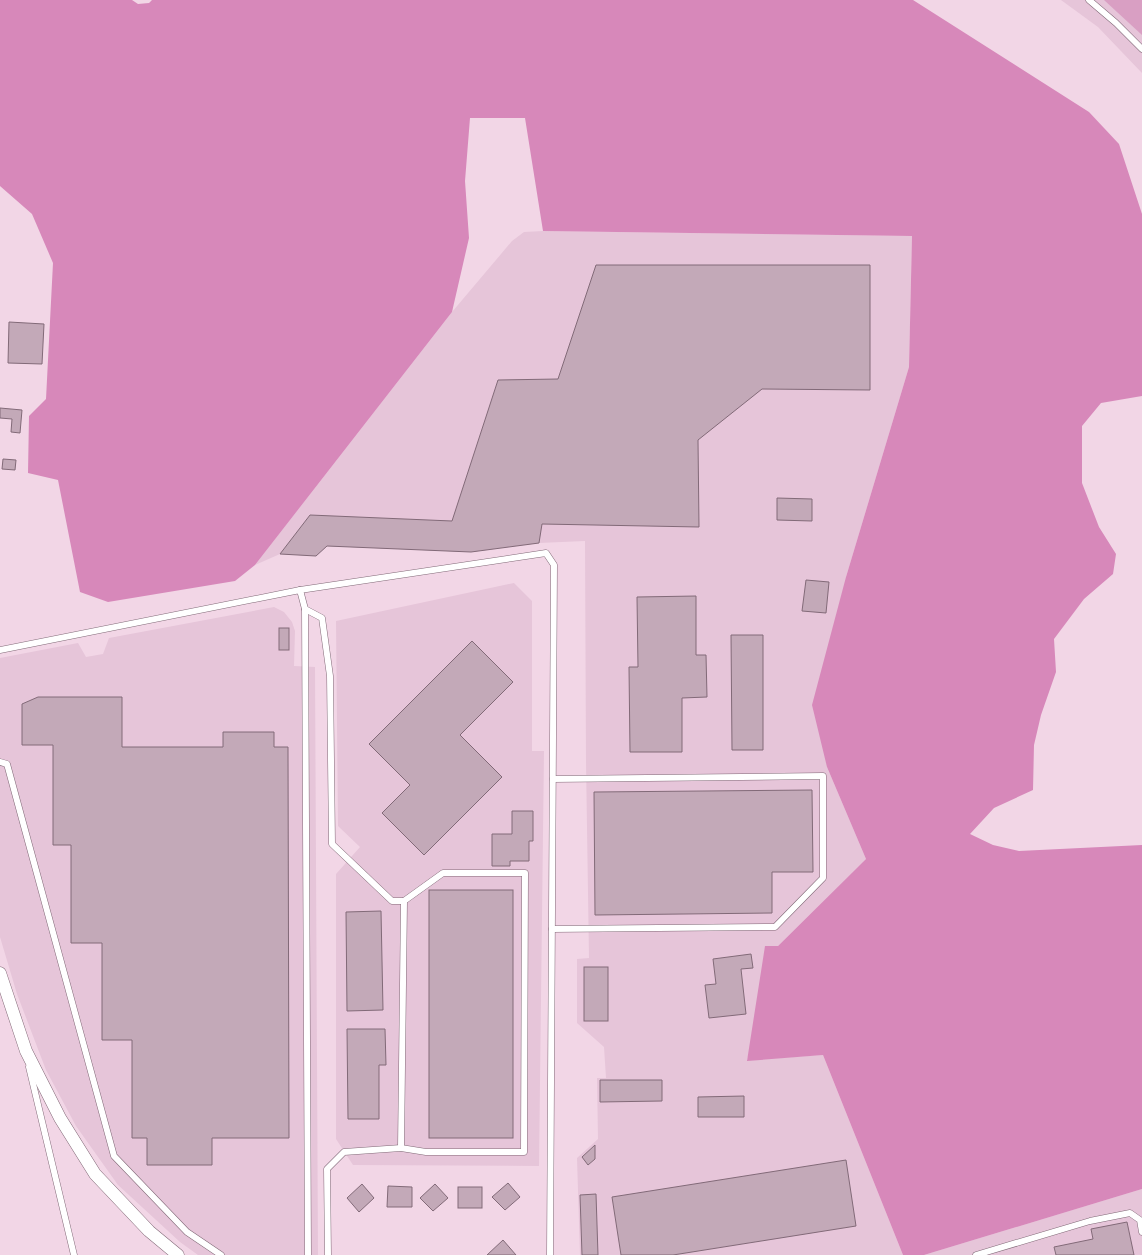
<svg xmlns="http://www.w3.org/2000/svg" width="1142" height="1255" font-family="'DM Sans',sans-serif">
  <rect width="100%" height="100%" fill="#f2d6e6"/>
  <g fill="#e6c5d9">
    <path d="M1061 0H1142V73L1098 27Z"/>
    <path d="M543 231 912 236 909 367 846 577 827 767 866 859 778 946 747 1060 823 1055 903 1255H580L577 1158 598 1139 597 1078H606L604 1047 577 1023V959L589 958 586 762 585 541 539 543 471 552 327 546 316 556 280 554 255 565 452 312 512 241 524 232Z"/>
    <path d="M514 583 532 601V751H544L539 1166 353 1165 336 1139V874L360 847 338 826 336 621Z"/>
    <path d="M274 607 284 612 292 622 295 631 294 666 315 667 318 1255H198L180 1242 118 1185 76 1126 46 1070 17 994 0 937V658L78 643 86 657 103 654 109 638Z"/>
    <path d="M1142 1189V1255H924Z"/>
  </g>
  <path fill="#d99fc3" d="M1104 0H1142V35Z"/>
  <path fill="#d788ba" d="M0 0H132L138 4 149 3 152 0H913L1089 112 1119 144 1142 214V396L1101 403 1082 426V483L1099 527 1116 554 1113 574 1084 599 1054 639 1056 672 1041 715 1034 745 1033 790 994 808 970 834 993 845 1019 851 1142 845V1189L924 1255H903L823 1055 747 1061 765 946H778L866 859 827 767 812 705 846 577 909 367 912 236 543 231 525 118H470L465 181 469 238 452 312 255 565 235 581 108 602 80 592 58 480 28 473 29 416 46 399 53 263 32 214 0 186Z"/>
  <g fill="#c3a9b8" stroke="#826a78">
    <path d="M596 265H870V390L762 389 698 440 699 527 542 524 539 543 471 552 327 546 316 556 280 554 310 515 452 521 498 380 558 379Z"/>
    <path d="M9 322 44 324 42 364 8 363Z"/>
    <path d="M0 408 22 410 20 433 11 432 12 419 0 418Z"/>
    <path d="M3 459 16 460 15 470 2 469Z"/>
    <path d="M777 498 812 499V521L777 520Z"/>
    <path d="M806 580 829 582 826 613 802 611Z"/>
    <path d="M696 596V655H706L707 697 682 698V752H630L629 667H638L637 597Z"/>
    <rect x="279" y="628" width="10" height="22"/>
    <path d="M731 635H763V750H732Z"/>
    <path d="M472 641 513 682 460 735 502 777 424 855 382 813 410 785 369 744Z"/>
    <path d="M38 697H122V747H223V732H274V747H288L289 1138H212V1165H147V1138H132V1040H102V943H71V845H53V745H22V704Z"/>
    <path d="M812 790 813 872H772V913L595 915 594 792Z"/>
    <path d="M512 811H533V841H529V861H510V866H492V834H512Z"/>
    <rect x="429" y="890" width="84" height="248"/>
    <path d="M381 911 383 1010 347 1011 346 912Z"/>
    <path d="M751 954 753 968 741 969 746 1014 709 1018 705 985 716 984 713 959Z"/>
    <rect x="584" y="967" width="24" height="54"/>
    <path d="M347 1029H385L386 1065H379V1119H348Z"/>
    <path d="M600 1080H662V1101L600 1102Z"/>
    <path d="M744 1096V1117H698V1097Z"/>
    <path d="M595 1145V1159L588 1165 582 1157Z"/>
    <path d="M846 1160 856 1226 673 1255H621L612 1197Z"/>
    <path d="M508 1183 520 1197 505 1210 492 1197Z"/>
    <path d="M362 1184 374 1198 359 1212 347 1198Z"/>
    <path d="M435 1184 448 1198 433 1211 420 1198Z"/>
    <path d="M388 1186 412 1187V1207H387Z"/>
    <rect x="458" y="1187" width="24" height="21"/>
    <path d="M596 1194 598 1255H582L580 1195Z"/>
    <path d="M1127 1222 1134 1255H1056L1054 1247 1093 1239 1091 1229Z"/>
    <path d="M503 1240 516 1255H487Z"/>
  </g>
  <g fill="none" stroke-linecap="round" stroke-linejoin="round">
    <g stroke="#816977" stroke-width="7">
      <g id="lane">
        <path d="M1089 0 1116 23 1142 49"/>
        <path d="M300 590 546 553 554 565 550 1255"/>
        <path d="M305 609 322 618 330 676 332 844 392 901H404L443 873H525L524 1152H426L401 1148 344 1152 327 1169 328 1255"/>
        <path d="M0 650 300 590 305 609 308 1255"/>
        <path d="M0 762 7 764 114 1156 187 1232 221 1255"/>
        <path d="M552 929 775 927 823 878V776L553 779"/>
        <path d="M29 1067 74 1255"/>
        <path d="M401 1148 404 901"/>
        <path d="M976 1255 1090 1221 1130 1213 1140 1220 1142 1232"/>
      </g>
    </g>
    <g stroke="#816977" stroke-width="13">
      <path id="street" d="M0 973 26 1051 60 1118 95 1174 149 1231 178 1255"/>
    </g>
    <use href="#lane" stroke="#fff" stroke-width="6"/>
    <use href="#street" stroke="#fff" stroke-width="12"/>
  </g>
</svg>
